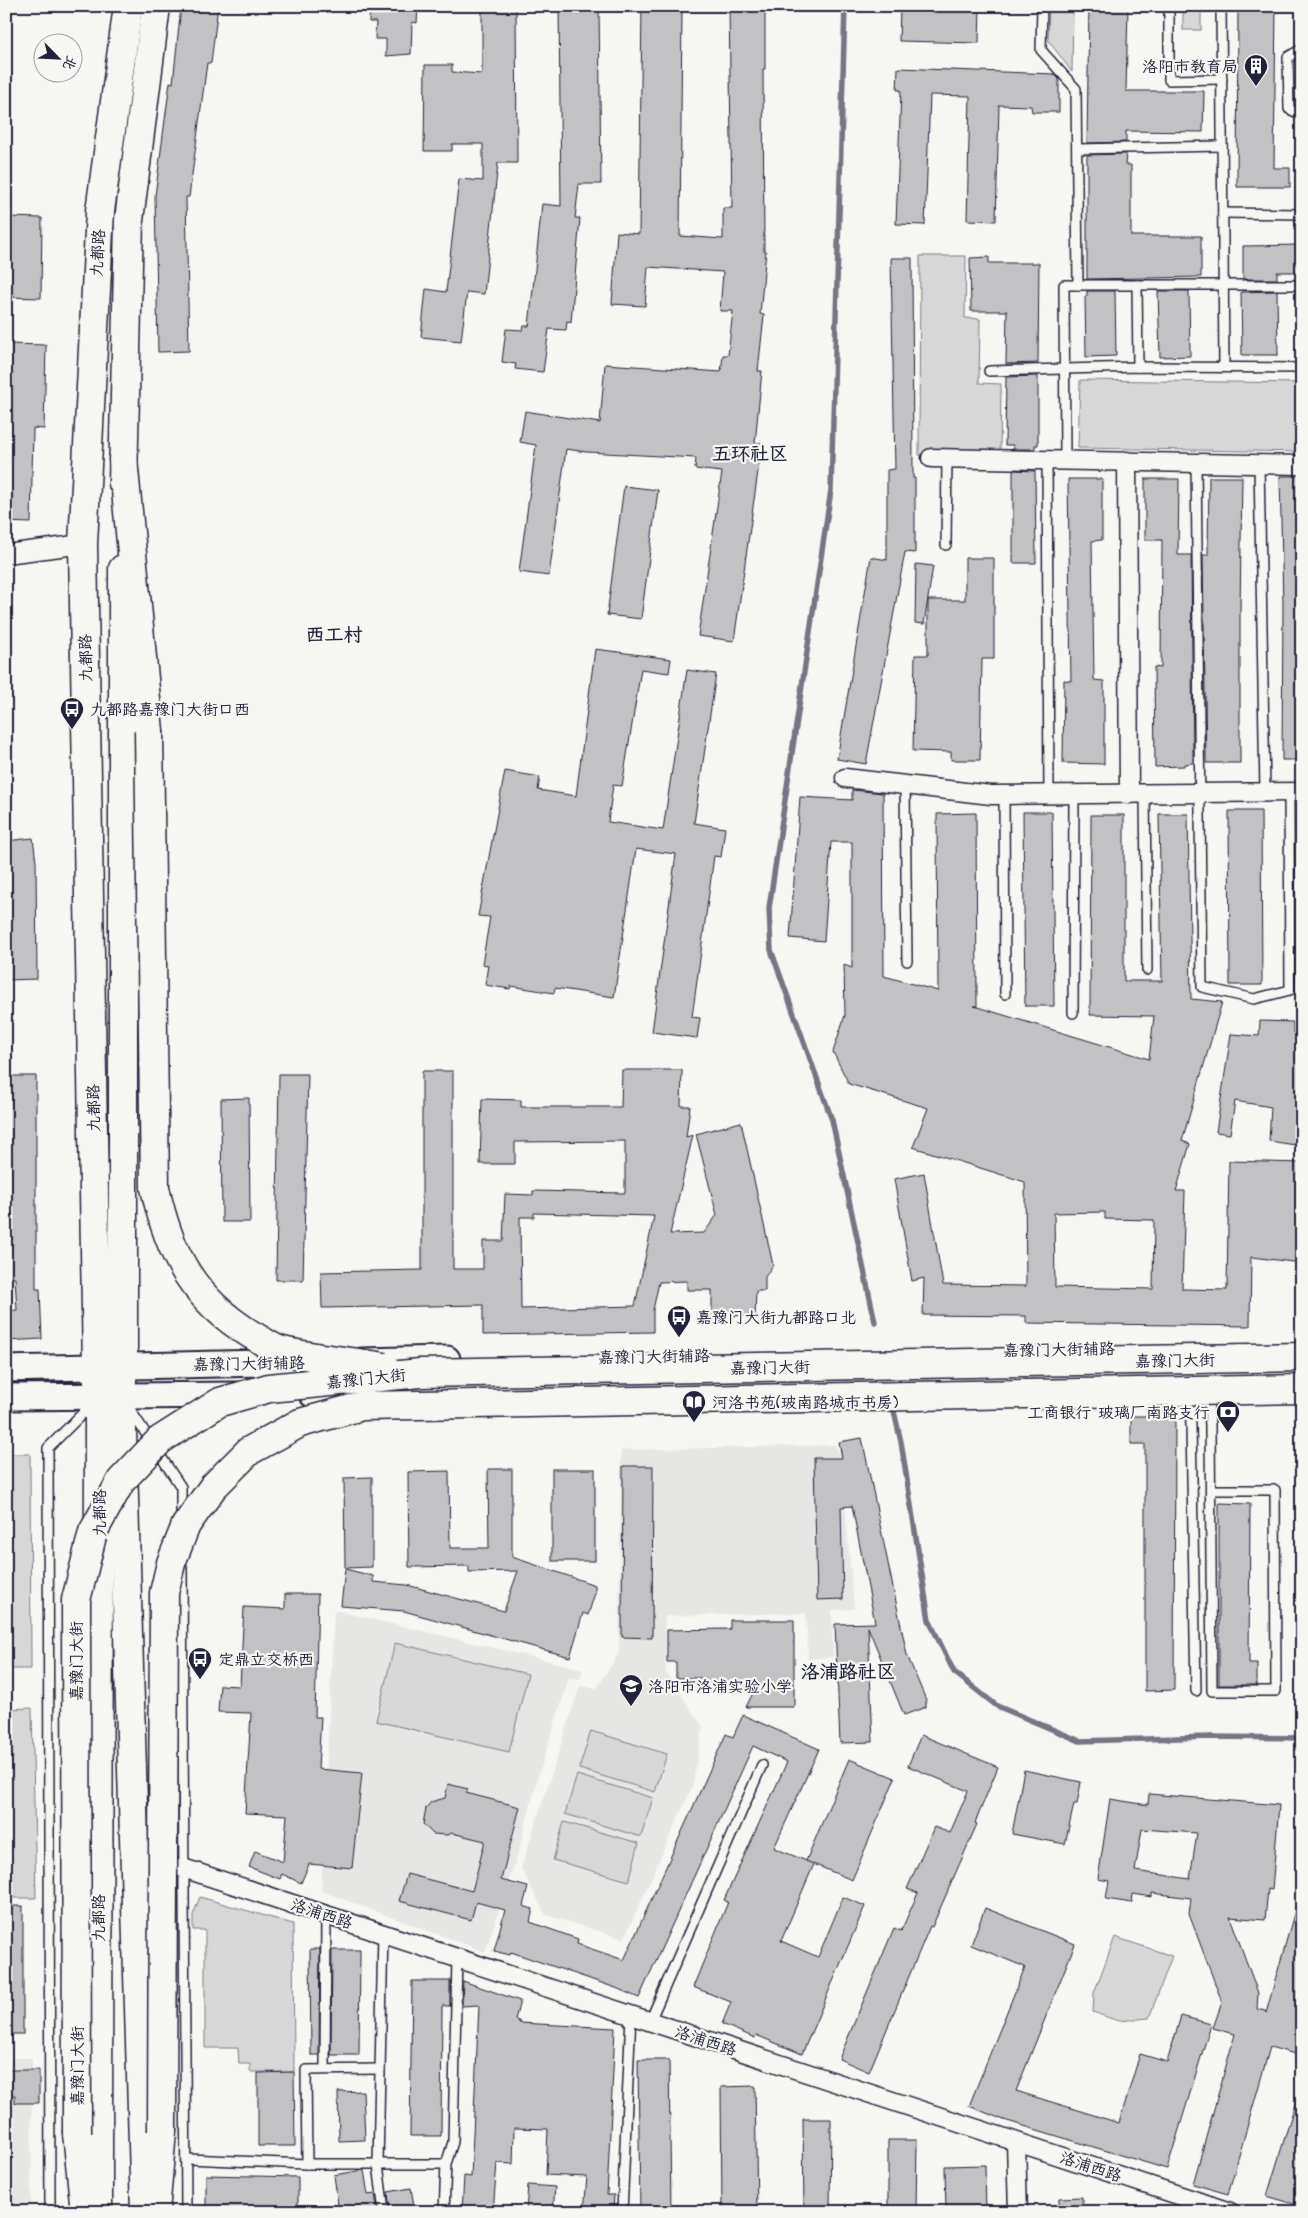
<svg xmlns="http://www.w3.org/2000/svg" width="1308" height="2218" font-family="'Architects Daughter','LXGW WenKai TC',sans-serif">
  <rect width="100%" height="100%" fill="#f6f6f2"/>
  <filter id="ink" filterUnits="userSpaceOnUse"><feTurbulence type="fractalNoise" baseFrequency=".02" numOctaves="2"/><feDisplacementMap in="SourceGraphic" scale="10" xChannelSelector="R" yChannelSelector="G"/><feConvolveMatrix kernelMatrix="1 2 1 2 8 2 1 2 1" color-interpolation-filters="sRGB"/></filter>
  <g filter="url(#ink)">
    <g fill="#e6e6e4">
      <path d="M835 1445 841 1457 854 1609 832 1610 833 1657 808 1659 806 1613 665 1616 666 1673 703 1727 692 1787 624 1939 546 1915 521 1868 580 1686 597 1688 619 1653 621 1450Z"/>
      <path d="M334 1610 583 1669 580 1679 569 1678 538 1777 519 1850 485 1952 321 1891Z"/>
      <path d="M6 2058H32L31 2212H6Z"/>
    </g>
    <g fill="#d7d7d7" stroke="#7c7c89">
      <path d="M1049 6H1073L1072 72 1048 40Z"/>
      <rect x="1183" y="6" width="18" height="24"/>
      <path d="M920 256H966L965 318 980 319 979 383 1001 384 1000 455H919Z"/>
      <path d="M1080 380 1302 383V452L1078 448Z"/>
      <path d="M6 1454H30L31 1669H6Z"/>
      <path d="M395 1643 528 1674 509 1752 376 1721Z"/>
      <path d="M32 1708 36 1898H6V1709Z"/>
      <path d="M591 1731 667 1754 655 1792 579 1769Z"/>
      <path d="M577 1775 653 1798 641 1837 565 1814Z"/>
      <path d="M564 1822 639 1843 629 1881 553 1860Z"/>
      <path d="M200 1897 293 1924 294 2072H250V2064H239L238 2048H205V1930H193V1915Z"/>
      <path d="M1115 1937 1172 1956 1149 2018 1118 2021 1093 2012 1094 1993Z"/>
    </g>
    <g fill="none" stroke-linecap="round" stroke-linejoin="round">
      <g stroke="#757583" stroke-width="5.5">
        <path d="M845 6 831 490 769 908 771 950 832 1120 875 1322"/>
        <path d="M893 1407 901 1442 929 1620 954 1672 997 1706 1080 1741 1211 1737 1302 1738"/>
      </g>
    </g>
    <g fill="#c2c2c4" stroke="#22223b" fill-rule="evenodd">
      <path d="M181 6H218L211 63H207L189 197H186L189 351 158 352 155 196 170 82 173 83Z"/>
      <path d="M370 6H418L417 23 412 22 411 54 386 56V39H375L376 22H369Z"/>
      <path d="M482 6H516L517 163H498L484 294 467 292 461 341 421 337 426 289 446 292 459 179 483 181V144H452V151H424L425 65H452V72L482 74Z"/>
      <path d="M559 6H599L601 184H579L575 218H580L571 322 567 321 566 330 549 329 543 372 515 369 516 364 502 362 506 329 523 330 524 326H529L542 204 561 206Z"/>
      <path d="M642 6H682L680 236 723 239V208H732L729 6H765V69H763L764 251H766L760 314 764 315 758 371H762L755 443H762L734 641 698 636 722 472 695 469 696 458 587 452 566 449 549 576 519 572 536 445 520 442 525 411 600 423 605 364 721 372 723 355H728L733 311H720L723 272 648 267 645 306 612 304 617 232 639 234Z"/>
      <path d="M900 6H980L979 43 899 41Z"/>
      <path d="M1089 6H1128L1126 91H1204L1203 132 1126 131V142L1087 143Z"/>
      <path d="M1238 6H1276L1274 168H1290V187H1237Z"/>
      <path d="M898 68 1054 74 1059 79V112H1032L1031 106 999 105 996 221 967 220 970 96 930 95 925 225 896 224 901 90H897Z"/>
      <path d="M1126 154 1125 165H1131V236H1201V277L1087 279V155Z"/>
      <path d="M6 217 42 218 41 298 6 297Z"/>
      <path d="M1302 245V272H1277V279H1243V246Z"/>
      <path d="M989 257V263H1039L1038 363 1006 364 1007 311H971L970 258Z"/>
      <path d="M891 258H912L913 478H915V553L905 552 866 764 837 759 871 557 887 560V470L895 469Z"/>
      <path d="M1087 291H1115L1116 356 1086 357 1085 296H1087Z"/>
      <path d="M1158 291H1189L1190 356 1160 357Z"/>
      <path d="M1277 291 1278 355H1242L1241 292Z"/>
      <path d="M6 344 46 345 44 429 33 428 31 523 6 522Z"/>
      <path d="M1038 376V445H1035V449H1013V445H1005L1006 377Z"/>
      <path d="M1013 470 1035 471 1036 563H1013Z"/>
      <path d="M1280 476H1302V760H1282L1283 604Z"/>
      <path d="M1209 477H1242L1240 610V763H1206L1203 555H1208Z"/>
      <path d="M1068 479H1102V540L1092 541 1094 680 1104 681V764L1063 763 1064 680 1071 681Z"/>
      <path d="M1145 479H1179L1178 555H1191L1193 763 1184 764V766L1155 767 1154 667 1161 668 1162 540H1145Z"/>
      <path d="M624 486 658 490 641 619 607 615Z"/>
      <path d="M965 558H994V659H982L980 760H951V752L913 751 915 655H928V600H965Z"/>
      <path d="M916 564 933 566 924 624 915 623Z"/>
      <path d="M595 649 671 659 669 673 641 669 622 786 613 785 608 822 663 830 687 670 716 674 694 823 725 828 721 857 714 856 692 1017 700 1018 697 1038 652 1032 676 854 636 849 614 997 555 988 554 993 511 986 510 989 485 985 488 965 482 964 490 917 478 916 505 771 540 777 538 790 576 796Z"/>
      <path d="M852 790 883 793 884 976 938 991 937 814 976 813 977 1006H974L1149 1059 1154 1016 1090 1015 1091 815H1124V981H1162L1159 814H1188L1191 999 1222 1002 1182 1141 1190 1144 1176 1191H1185L1182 1289 1227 1290 1229 1161 1302 1163V1263L1251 1257 1250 1326 1026 1323V1316L923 1315 924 1278 912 1281 894 1179 924 1173 943 1285 1026 1286 1025 1182 913 1147 928 1108 849 1084 833 1052 845 1015 844 965 852 968V842H831L824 941 790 938 800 797 852 800ZM1105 1212V1219L1154 1220 1153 1289 1055 1287 1054 1213Z"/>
      <path d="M1229 811H1261L1262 985H1230Z"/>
      <path d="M1023 812H1052L1054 1006H1025Z"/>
      <path d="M33 838 36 862 37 979 6 980V841Z"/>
      <path d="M1260 1021 1293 1022V1032H1302V1146L1269 1141 1271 1107 1235 1101 1230 1134 1216 1132 1231 1034 1259 1036Z"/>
      <path d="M622 1070H682L681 1106H690L686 1137 693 1135 670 1234 704 1233 717 1215 696 1134 741 1122 773 1265 765 1277V1291H756L755 1316 712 1315V1290H687V1281L659 1282 653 1310V1332L483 1335V1305L322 1308 321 1272 422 1270V1071H453V1269H483V1241H503L505 1194 533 1195V1191L625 1193V1141L515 1142V1164H480L482 1099 521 1100V1107H621ZM534 1213 654 1216 635 1306 521 1309 520 1217H534Z"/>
      <path d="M279 1074H308L303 1280H276Z"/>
      <path d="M6 1076H36V1289H40L42 1339 6 1341V1311L17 1310 15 1278H6Z"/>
      <path d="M249 1098 250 1222H222L221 1099Z"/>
      <path d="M1131 1416H1175L1174 1690 1145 1691V1444H1131Z"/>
      <path d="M862 1438 907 1655 926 1700V1707L904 1715 868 1627 873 1742 840 1743 835 1624 875 1623 852 1506 841 1507 843 1599 817 1600 814 1458H842L839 1442Z"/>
      <path d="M623 1466H653L652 1638 622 1637Z"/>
      <path d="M488 1469H512V1557L595 1585V1593L588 1615 583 1613 570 1657 404 1611 341 1606 345 1569 373 1576V1582L407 1585 504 1611 518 1571 469 1572V1566L409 1567 408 1472 449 1471 450 1548H489Z"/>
      <rect x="552" y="1469" width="43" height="92"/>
      <path d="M372 1477V1567L345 1568 344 1478Z"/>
      <path d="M1219 1503 1250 1504 1249 1663H1257V1685H1219Z"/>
      <path d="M285 1594H318L315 1717H321L318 1769 362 1773 352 1868 309 1864 301 1883 282 1874 280 1879 249 1867 255 1851 283 1862 287 1815 245 1813 251 1713 218 1712 220 1685 240 1686 244 1607 285 1609Z"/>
      <path d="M730 1620H794V1707H746L754 1691H703V1678H676V1662H667V1630L730 1629Z"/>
      <path d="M743 1715 819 1749 774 1848 814 1864 781 1941 818 1957 843 1897 865 1906 802 2054 756 2035 755 2038 722 2024 731 2002 693 1987 728 1902 724 1900 787 1762 753 1746 639 1998 616 1988 511 1952 510 1955 494 1951 505 1910 476 1902 471 1920 399 1901 407 1874 472 1891 485 1841 452 1833 447 1835 433 1834 423 1824 426 1808 431 1802 445 1798 448 1784 468 1789 466 1793 520 1807 501 1880 528 1887 523 1906 533 1909 530 1922 578 1939 577 1944 624 1960 726 1734 733 1737Z"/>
      <path d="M921 1735 998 1767 975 1823 977 1824 932 1927 930 1926 869 2072 839 2059 894 1928 901 1931 918 1893 907 1889 934 1827 950 1833 968 1791 908 1766Z"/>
      <path d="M849 1759 895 1778 852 1880 806 1861Z"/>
      <path d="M1024 1770 1081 1782 1077 1804H1074L1065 1844 1012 1834Z"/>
      <path d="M1149 1794 1279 1805 1272 1890 1268 1889 1265 1920 1230 1917 1258 1993 1257 2009 1265 2011 1266 2013 1297 1903H1302V2056L1270 2047 1228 2194 1193 2184 1235 2034 1213 2028 1222 2002 1189 1914 1191 1898 1152 1893V1897L1133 1894 1132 1903 1106 1899 1109 1881 1098 1879 1110 1799 1148 1805ZM1142 1829 1197 1833 1190 1879 1135 1871Z"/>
      <rect x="6" y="1906" width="17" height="128"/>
      <path d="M985 1908 1075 1944 1016 2091 1119 2123 1140 2054 1167 2062 1181 2016 1211 2024 1167 2169 1004 2120 969 2106 1025 1967 971 1945Z"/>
      <path d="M310 1949H320L319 2055H311Z"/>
      <path d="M332 1950H360L359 2055H331Z"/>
      <path d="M412 1981H450V2006H442L441 2136H410Z"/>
      <path d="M463 1981 520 2001 515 2020 519 2021V2023L615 2028 607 2195H614L613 2212H584L587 2177 546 2175 548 2129 514 2128 513 2164 497 2163 493 2212H462L464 2176 471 2177 479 2005 462 2006Z"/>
      <path d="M638 2060H669L671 2212H640Z"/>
      <path d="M6 2070H39V2103H15V2095H6Z"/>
      <path d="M294 2072 295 2146H258V2073Z"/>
      <path d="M755 2086 757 2212H722L721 2087Z"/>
      <path d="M363 2091 365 2140 339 2141 338 2092Z"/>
      <path d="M1298 2094 1302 2095V2180L1294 2204 1267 2196Z"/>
      <path d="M803 2119H831L830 2212H804Z"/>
      <path d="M888 2140H917L916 2212H888Z"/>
      <path d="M985 2165 986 2212H946L945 2166Z"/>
      <path d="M364 2170 368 2195 375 2194 378 2212H339L334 2175Z"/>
      <path d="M206 2175 298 2177V2212H206Z"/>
      <path d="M528 2185 555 2187 553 2212H526Z"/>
      <path d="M411 2188 415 2212H390L388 2192Z"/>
      <path d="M1082 2197V2212H1059V2198Z"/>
    </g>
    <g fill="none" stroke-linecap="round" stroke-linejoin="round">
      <g stroke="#22223b" stroke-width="12">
        <g id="service">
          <path d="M1042 6 1041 50 1076 89 1078 285"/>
          <path d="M1169 6V80L1222 79"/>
          <path d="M1221 6 1224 367"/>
          <path d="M1302 49 1288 57 1289 109 1302 115"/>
          <path d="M1077 149 1222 146"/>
          <path d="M1223 213 1302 214"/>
          <path d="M1137 285 1138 367"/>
          <path d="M989 371 1138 367 1302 368"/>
          <path d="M1047 460 1049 795"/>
          <path d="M1065 460 1064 285H1302"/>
          <path d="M1196 463 1202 987 1254 999 1290 990 1289 792"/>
          <path d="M1259 464 1265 792"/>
          <path d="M946 545 947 458"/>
          <path d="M905 785 907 961"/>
          <path d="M1145 793 1147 970"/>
          <path d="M1004 795 1005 994"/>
          <path d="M1073 1013 1074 794"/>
          <path d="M1208 1393 1210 1426 1212 1691H1276L1275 1490H1211"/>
          <path d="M1189 1394 1191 1425 1196 1691"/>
          <path d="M129 1408 181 1487V1519"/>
          <path d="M182 1567 186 2212"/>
          <path d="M383 1933 378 2164 384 2212"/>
          <path d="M650 2021 762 1765"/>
          <path d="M325 2069 326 1914"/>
          <path d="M187 2159 307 2164H446L444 2212"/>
          <path d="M307 2164 306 2070 380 2069"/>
          <path d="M446 2164 453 2142 457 1958"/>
          <path d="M50 2212 48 1448 94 1402"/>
          <path d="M622 2212 631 2015"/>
        </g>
      </g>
      <g stroke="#22223b" stroke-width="21">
        <g id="minor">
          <path d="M931 458 1302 465"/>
          <path d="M1127 461 1129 794"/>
          <path d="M6 554 83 544"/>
          <path d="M845 778 991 795 1302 792"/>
          <path d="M183 1868 1230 2212"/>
          <path d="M1016 2142 1018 2212"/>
        </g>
      </g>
      <g stroke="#22223b" stroke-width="29">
        <g id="secondary">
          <path d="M362 1361 447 1359"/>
          <path d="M6 1369 307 1362"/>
          <path d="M312 1394H387"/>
          <path d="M6 1397 239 1395"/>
        </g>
      </g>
      <g stroke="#22223b" stroke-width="31">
        <g id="primary">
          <path d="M123 483 129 220 156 6"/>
          <path d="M123 569V1365L121 1395 145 2212"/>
          <path d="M98 2212 99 1396 97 1368 83 544 100 211 128 6"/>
        </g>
      </g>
      <g stroke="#22223b" stroke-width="31">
        <g id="trunk">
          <path d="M123 459 149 731"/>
          <path d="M77 2133 85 2212"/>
          <path d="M155 2212 162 2131"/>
        </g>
      </g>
      <use href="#service" stroke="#f6f6f2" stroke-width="9"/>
      <use href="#minor" stroke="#f6f6f2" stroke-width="18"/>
      <use href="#secondary" stroke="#f6f6f2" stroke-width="25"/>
      <use href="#primary" stroke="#f6f6f2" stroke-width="28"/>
      <use href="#trunk" stroke="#f6f6f2" stroke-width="28"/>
      <g stroke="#22223b" stroke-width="31" stroke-linecap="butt">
        <g id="trunk-bridge">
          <path d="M149 731 155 1188C169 1254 193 1299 252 1335 260 1339 270 1347 279 1350 310 1358 351 1361 384 1367"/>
          <path d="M162 2131 164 1593 171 1563 186 1525 213 1487 249 1451 300 1423 362 1406 1302 1389"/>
          <path d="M77 2133 76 1600 93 1532 121 1481 160 1440 220 1402 269 1388 420 1373 1302 1357"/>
        </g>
      </g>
      <use href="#trunk-bridge" stroke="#f6f6f2" stroke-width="28"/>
    </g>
  </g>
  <defs>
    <g id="building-pin" transform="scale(1.25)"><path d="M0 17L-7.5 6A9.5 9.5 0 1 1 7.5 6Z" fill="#22223b" stroke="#f6f6f2"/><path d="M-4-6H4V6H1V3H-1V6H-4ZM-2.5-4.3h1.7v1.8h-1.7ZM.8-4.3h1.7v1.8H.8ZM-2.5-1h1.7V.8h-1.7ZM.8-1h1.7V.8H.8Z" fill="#fff"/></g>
    <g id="bus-pin" transform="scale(1.25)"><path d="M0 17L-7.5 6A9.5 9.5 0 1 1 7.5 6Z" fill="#22223b" stroke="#f6f6f2"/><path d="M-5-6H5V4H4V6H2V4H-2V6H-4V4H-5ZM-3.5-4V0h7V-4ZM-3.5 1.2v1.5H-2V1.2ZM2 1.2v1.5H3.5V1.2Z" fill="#fff"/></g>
    <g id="library-pin" transform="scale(1.25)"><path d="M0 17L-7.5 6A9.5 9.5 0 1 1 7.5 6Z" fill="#22223b" stroke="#f6f6f2"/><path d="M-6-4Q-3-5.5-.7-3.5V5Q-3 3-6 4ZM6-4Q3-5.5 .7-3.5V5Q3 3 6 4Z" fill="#fff"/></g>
    <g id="bank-pin" transform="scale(1.25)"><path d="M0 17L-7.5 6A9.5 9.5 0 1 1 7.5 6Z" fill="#22223b" stroke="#f6f6f2"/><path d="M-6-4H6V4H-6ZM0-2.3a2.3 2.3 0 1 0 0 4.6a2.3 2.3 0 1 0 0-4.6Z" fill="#fff"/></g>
    <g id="school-pin" transform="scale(1.25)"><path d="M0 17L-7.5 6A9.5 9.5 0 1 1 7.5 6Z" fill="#22223b" stroke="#f6f6f2"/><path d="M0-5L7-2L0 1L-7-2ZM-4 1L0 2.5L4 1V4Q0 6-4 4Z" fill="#fff"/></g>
  </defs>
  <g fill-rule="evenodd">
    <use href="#building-pin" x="1256" y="66"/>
    <use href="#bus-pin" x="72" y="709"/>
    <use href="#bus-pin" x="679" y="1317"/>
    <use href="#library-pin" x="694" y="1402"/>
    <use href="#bank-pin" x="1228" y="1412"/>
    <use href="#bus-pin" x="200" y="1659"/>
    <use href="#school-pin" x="631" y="1686"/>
  </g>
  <g text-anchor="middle" stroke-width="4.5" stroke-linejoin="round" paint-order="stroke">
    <g font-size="16" fill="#22223b" stroke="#f6f6f2" text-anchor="start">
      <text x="1238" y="72" text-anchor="end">洛阳市教育局</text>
      <text x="90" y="715">九都路嘉豫门大街口西</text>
      <text x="696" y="1323">嘉豫门大街九都路口北</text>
      <text x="712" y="1408">河洛书苑(玻南路城市书房)</text>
      <text x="1210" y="1418" text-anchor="end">工商银行 玻璃厂南路支行</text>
      <text x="218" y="1665">定鼎立交桥西</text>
      <text x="648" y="1692">洛阳市洛浦实验小学</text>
    </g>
    <g font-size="16" fill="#22223b" stroke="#f6f6f2">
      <text transform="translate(97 253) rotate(-87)" y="6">九都路</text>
      <text transform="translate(85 658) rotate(-91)" y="6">九都路</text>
      <text transform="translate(93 1108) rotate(-91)" y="6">九都路</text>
      <text transform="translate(1059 1349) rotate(-1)" y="6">嘉豫门大街辅路</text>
      <text transform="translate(654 1356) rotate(-1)" y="6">嘉豫门大街辅路</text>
      <text transform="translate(1175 1360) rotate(-1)" y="6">嘉豫门大街</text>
      <text transform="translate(249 1363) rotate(-1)" y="6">嘉豫门大街辅路</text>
      <text transform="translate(770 1367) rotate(-1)" y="6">嘉豫门大街</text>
      <text transform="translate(366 1378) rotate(-6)" y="6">嘉豫门大街</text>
      <text transform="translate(99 1513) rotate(-90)" y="6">九都路</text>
      <text transform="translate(76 1661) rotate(-90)" y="6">嘉豫门大街</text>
      <text transform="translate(322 1913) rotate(18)" y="6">洛浦西路</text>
      <text transform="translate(98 1918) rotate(-90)" y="6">九都路</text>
      <text transform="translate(706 2040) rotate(18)" y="6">洛浦西路</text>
      <text transform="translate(77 2066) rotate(-90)" y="6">嘉豫门大街</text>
      <text transform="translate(1091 2166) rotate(18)" y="6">洛浦西路</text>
    </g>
    <g font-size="19" font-weight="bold" fill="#22223b" stroke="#f6f6f2">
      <text x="750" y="460">五环社区</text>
      <text x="334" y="641">西工村</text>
      <text x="848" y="1678">洛浦路社区</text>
    </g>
  </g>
  <rect width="1308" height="2218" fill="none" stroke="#f6f6f2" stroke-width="25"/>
  <rect x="12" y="12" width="1283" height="2193" fill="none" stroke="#22223b" stroke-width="2" filter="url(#ink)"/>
  <g transform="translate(58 58) rotate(114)"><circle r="24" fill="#f6f6f2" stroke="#a1a1a9"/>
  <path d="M0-4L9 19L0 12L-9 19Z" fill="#22223b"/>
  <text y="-8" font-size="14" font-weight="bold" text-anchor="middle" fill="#22223b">北</text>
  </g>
</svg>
